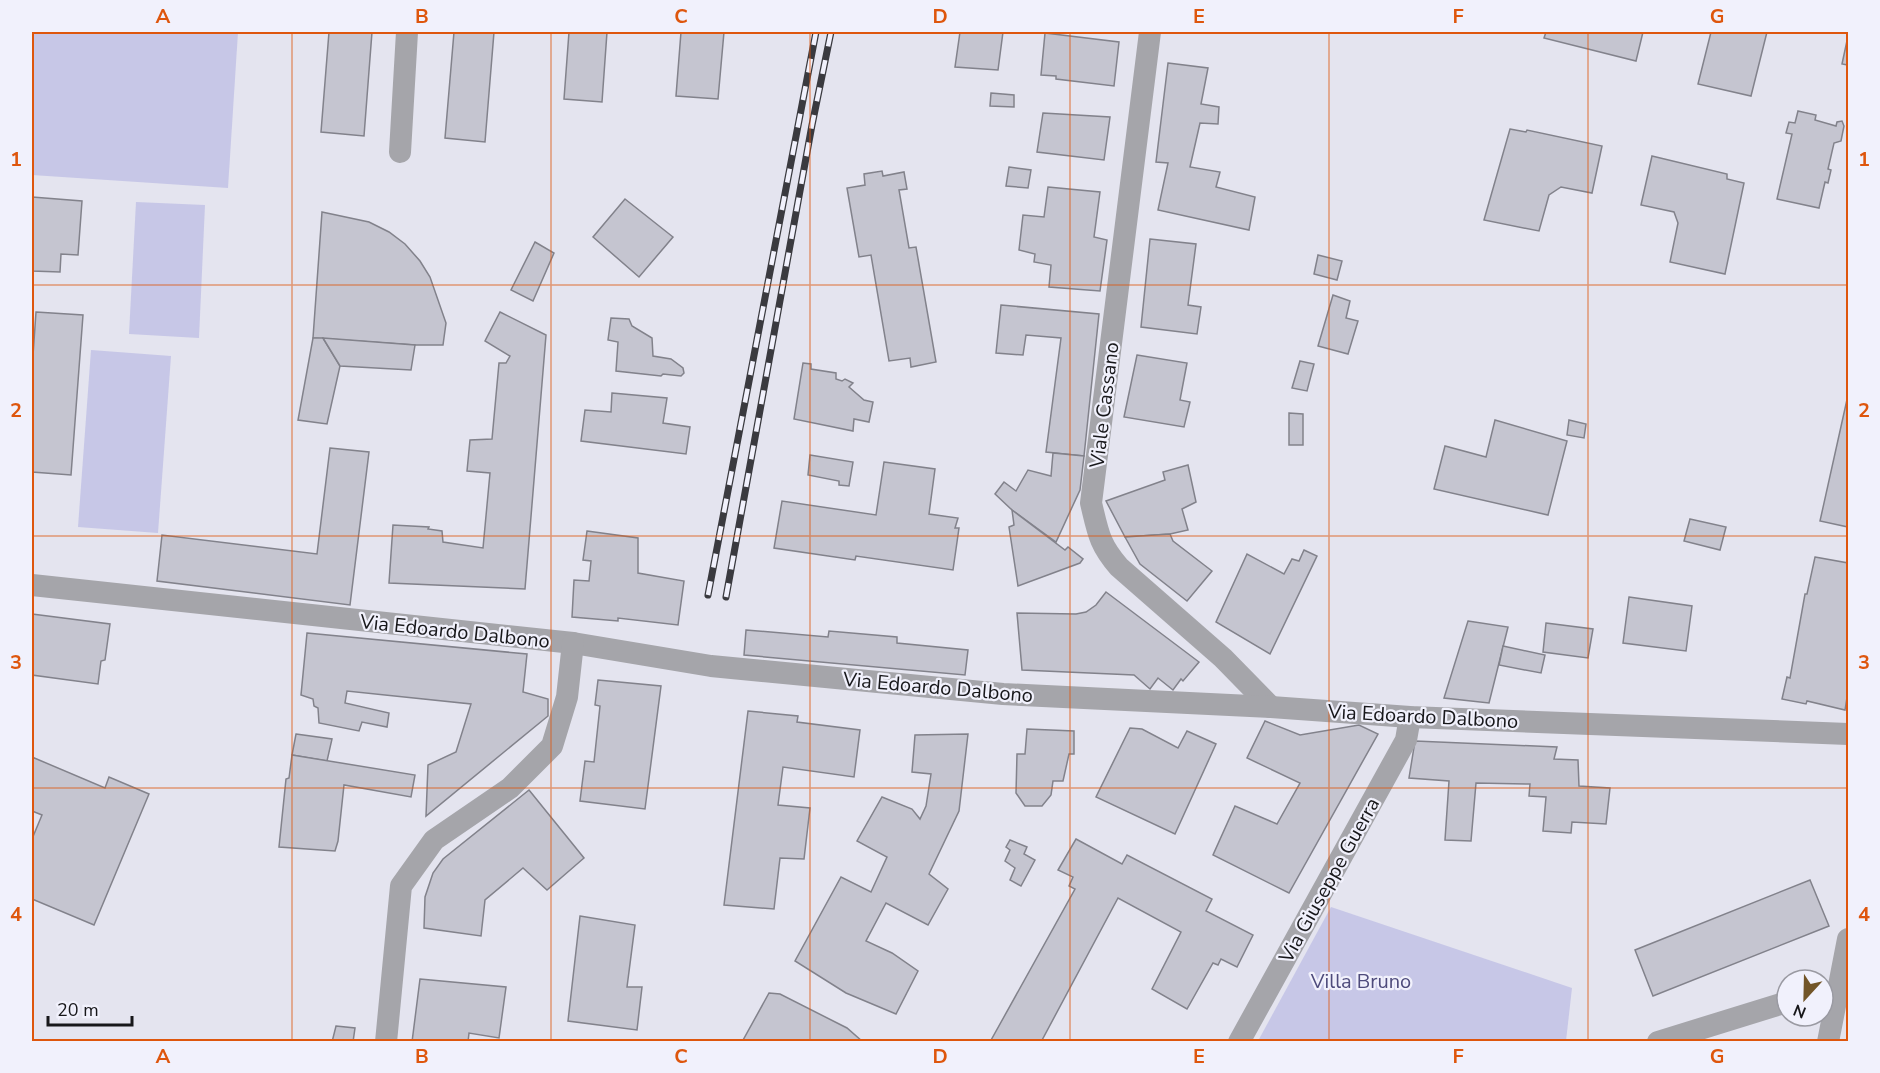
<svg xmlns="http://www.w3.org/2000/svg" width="1880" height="1073" font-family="'Nunito Sans',sans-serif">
  <rect width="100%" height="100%" fill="#e4e4ef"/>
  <g fill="#c7c7e7">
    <path d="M32 32H238L228 188 32 175Z"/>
    <path d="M136 202 205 205 199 338 129 334Z"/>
    <path d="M91 350 171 356 158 533 78 527Z"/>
    <path d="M1331 907 1572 988 1566 1041H1258Z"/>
  </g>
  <g fill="#c5c5d0" stroke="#82828b" stroke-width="1.5">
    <path d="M329 32H372L364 136 321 132Z"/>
    <path d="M454 32H494L485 142 445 138Z"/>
    <path d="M569 32H607L602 102 564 99Z"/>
    <path d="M681 32H724L718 99 676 96Z"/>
    <path d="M960 32H1003L998 70 955 67Z"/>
    <path d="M1546 32H1643L1636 61 1544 38Z"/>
    <path d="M1711 32H1767L1751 96 1698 84Z"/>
    <path d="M1045 33 1119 42 1114 86 1056 79V76L1041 75Z"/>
    <path d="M1848 36V65L1842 64Z"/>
    <path d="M1168 63 1208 68 1201 104 1219 107 1218 124 1200 123 1190 167 1220 172 1216 187 1255 197 1249 230 1158 210 1168 163 1156 162Z"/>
    <path d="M991 93 1014 95V107L990 106Z"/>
    <path d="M1798 111 1816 115 1815 120 1836 126 1837 122 1842 121 1844 126 1841 141 1834 143 1828 169 1831 170 1828 183 1825 182 1819 208 1777 199 1792 134 1786 133 1789 122 1795 123Z"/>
    <path d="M1043 113 1110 117 1104 160 1037 152Z"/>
    <path d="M1510 129 1526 132 1527 130 1602 146 1592 193 1561 187 1549 195 1539 231 1484 220Z"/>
    <path d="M1652 156 1727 174V179L1744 183 1725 274 1670 262 1678 223 1674 212 1641 205Z"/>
    <path d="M1009 167 1031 170 1028 188 1006 186Z"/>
    <path d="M882 171 883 176 904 172 907 189 899 190 909 248 916 247 936 362 911 367 910 358 889 361 871 255 859 257 847 188 865 185 864 174Z"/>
    <path d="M1048 187 1100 192 1094 237 1107 240 1100 291 1049 287 1051 265 1034 262 1035 254 1019 250 1023 215 1044 217Z"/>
    <path d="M32 197 82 201 78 255 61 254 60 272 32 271Z"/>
    <path d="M625 199 673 237 639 277 593 237Z"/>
    <path d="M322 212 369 222 389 232 405 244 420 261 430 277 446 323 443 345H415L313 338Z"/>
    <path d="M1150 239 1196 244 1188 305 1201 307 1197 334 1141 327Z"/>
    <path d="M535 242 554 253 533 301 511 290Z"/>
    <path d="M1318 255 1342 261 1337 280 1314 274Z"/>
    <path d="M1333 295 1350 301 1346 318 1358 321 1348 354 1318 346Z"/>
    <path d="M1001 305 1099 314 1084 456 1046 452 1061 338 1026 335 1023 355 996 353Z"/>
    <path d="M36 312 83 315 71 475 32 472V370Z"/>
    <path d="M500 312 546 335 525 589 389 583 393 525 429 527 428 529 442 531 443 542 483 548 490 473 467 471 470 440 492 439 499 363H506L510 356 485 341Z"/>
    <path d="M611 318 629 319 632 326 652 338 653 356 671 359 683 368 684 373 681 376 663 374 661 376 616 371 618 342 608 340Z"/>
    <path d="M313 338H323L340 366 327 424 298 420Z"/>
    <path d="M323 338 415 345 411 370 340 366Z"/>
    <path d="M1137 355 1187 363 1180 400 1190 402 1184 427 1124 417Z"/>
    <path d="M1300 361 1314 364 1307 391 1292 388Z"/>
    <path d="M803 363 811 364V369L836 373V379L842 381 845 379 853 383 849 387 864 400 873 402 869 422 854 419 853 431 794 419Z"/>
    <path d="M612 393 667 398 663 423 690 427 686 454 581 441 585 410 611 412Z"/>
    <path d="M1848 395V527L1820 521Z"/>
    <path d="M1289 413 1303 414V445H1289Z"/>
    <path d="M1495 420 1567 441 1548 515 1434 489 1445 446 1486 457Z"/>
    <path d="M1569 420 1586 424 1584 438 1567 435Z"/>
    <path d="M330 448 369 452 350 605 157 581 162 535 317 554Z"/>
    <path d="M1053 453 1084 456 1080 490 1056 542 1012 510 995 494 1004 482 1016 491 1028 470 1051 476Z"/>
    <path d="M810 455 853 462 849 486 839 485V481L808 475Z"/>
    <path d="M884 462 935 469 929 514 958 518 955 528H959L953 570 856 556 855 560 774 548 782 501 876 515Z"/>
    <path d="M1188 465 1196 502 1182 509 1188 530 1170 534 1125 537 1106 501 1165 480 1163 472Z"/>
    <path d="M1012 510 1065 550 1068 547 1083 559 1080 563 1018 586 1009 527 1014 525Z"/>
    <path d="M1690 519 1726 527 1720 550 1684 541Z"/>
    <path d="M587 531 638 538V573L684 581 678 625 618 618V621L572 617 574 580 589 581 591 561 583 560Z"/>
    <path d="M1170 534 1173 541 1212 571 1187 601 1140 564 1125 537Z"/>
    <path d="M1304 550 1317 556 1270 654 1216 622 1247 554 1284 574 1292 559 1299 561Z"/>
    <path d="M1815 557 1848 563V691L1845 710 1807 701 1806 704 1782 699 1787 677 1790 678 1805 594H1807Z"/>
    <path d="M1106 592 1199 662 1183 681 1181 679 1173 690 1158 678 1150 689 1134 675 1022 670 1017 613 1076 614 1086 612 1096 605Z"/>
    <path d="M1629 597 1692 606 1686 651 1623 643Z"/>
    <path d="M32 614 110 624 105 660 101 661 98 684 32 675Z"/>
    <path d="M1468 621 1508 627 1489 703 1444 698Z"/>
    <path d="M1546 623 1593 629 1588 658 1543 652Z"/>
    <path d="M746 630 828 637 829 631 897 637V643L968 650 965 675 744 655Z"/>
    <path d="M307 633 527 654 523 692 548 699V716L426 816 428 765 456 752 471 704 347 691 345 703 389 713 387 727 362 722 359 731 319 723 318 708 314 706 313 699 301 695Z"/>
    <path d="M1503 646 1545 655 1541 673 1499 665Z"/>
    <path d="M598 680 661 686 645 809 580 801 585 761 594 762 600 706 595 705Z"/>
    <path d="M748 711 798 716 797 722 860 730 854 777 783 767 778 805 810 808 804 859 780 858 774 909 724 905Z"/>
    <path d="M1265 721 1300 735 1359 725 1378 734 1289 893 1213 855 1235 806 1277 824 1300 783 1247 758Z"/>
    <path d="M1130 728 1142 729 1178 748 1187 731 1216 744 1175 834 1096 797Z"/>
    <path d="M1027 729 1074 731V754H1069L1063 781H1053L1051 795 1042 806H1025L1016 793 1017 754H1025Z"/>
    <path d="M296 734 332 739 327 761 292 755Z"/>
    <path d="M968 734 959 811 929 874 948 889 928 925 886 903 866 941 892 953 918 971 896 1014 846 993 795 961 841 877 871 892 887 857 857 841 882 797 912 809 920 819 926 806 931 774 912 772 915 735Z"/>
    <path d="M1415 741 1557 747 1554 759 1578 760 1579 786 1610 788 1606 824 1572 822 1571 833 1543 831 1546 797 1529 796 1530 784 1476 783 1471 841 1445 840 1449 781 1409 778Z"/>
    <path d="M292 755 415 775 411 797 344 785 338 841 335 851 279 847 286 779 289 778Z"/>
    <path d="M32 757 105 788 109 777 149 794 94 925 32 899V839L42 815 32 811Z"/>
    <path d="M529 790 584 858 547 890 523 868 485 900 481 936 424 928 425 897 433 873 443 859Z"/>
    <path d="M1076 839 1122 864 1127 855 1212 899 1206 911 1253 935 1237 967 1221 959 1218 965 1213 963 1187 1009 1152 989 1181 932 1118 898 1041 1042H990L1075 889 1069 886 1073 877 1058 870Z"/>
    <path d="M1010 840 1027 847 1024 854 1035 860 1021 886 1010 880 1015 868 1005 861 1010 850 1006 847Z"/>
    <path d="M1810 880 1829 926 1653 996 1635 950Z"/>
    <path d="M580 916 635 925 627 987H642L637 1030 568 1021Z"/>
    <path d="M420 979 506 987 499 1038 469 1033 468 1042H412Z"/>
    <path d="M769 993 780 994 847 1028 863 1042H742Z"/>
    <path d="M336 1026 355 1028 353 1042H332Z"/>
  </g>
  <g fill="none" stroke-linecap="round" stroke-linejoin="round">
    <g stroke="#a5a5aa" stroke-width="22">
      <path d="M1150 32 1091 503C1098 532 1099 544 1119 567L1223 658 1271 707"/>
      <path d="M400 152 407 32"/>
      <path d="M32 585 573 643 711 666 1003 694 1271 707 1410 717 1848 734"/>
      <path d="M386 1042 401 886 434 840 510 788 552 746 567 697 573 643"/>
      <path d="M1239 1042 1406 740 1410 717"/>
      <path d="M1658 1042 1787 1002"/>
      <path d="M1828 1042 1848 939"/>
    </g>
    <g stroke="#3a3a3f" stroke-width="7">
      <g id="rail">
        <path d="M708 595 816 32"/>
        <path d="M726 597 812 125 831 32"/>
      </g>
    </g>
    <use href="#rail" stroke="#f1f1fc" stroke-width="4.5" stroke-dasharray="14" stroke-linecap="butt"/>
  </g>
  <path fill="none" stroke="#de560d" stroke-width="1.5" stroke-opacity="0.55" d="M292 32V1042M551 32V1042M810 32V1042M1070 32V1042M1329 32V1042M1588 32V1042M32 285H1848M32 536H1848M32 788H1848"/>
  <g text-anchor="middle" stroke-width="4.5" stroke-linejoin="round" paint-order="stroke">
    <g font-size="20" fill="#17171a" stroke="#f1f1fc">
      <text transform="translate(1104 405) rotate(-83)" y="7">Viale Cassano</text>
      <text transform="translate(455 631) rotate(6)" y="7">Via Edoardo Dalbono</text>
      <text transform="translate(938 687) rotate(5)" y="7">Via Edoardo Dalbono</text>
      <text transform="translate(1423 716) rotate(3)" y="7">Via Edoardo Dalbono</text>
      <text transform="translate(1329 880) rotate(-61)" y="7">Via Giuseppe Guerra</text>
    </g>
    <g font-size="20" fill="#4e4b7c" stroke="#f1f1fc">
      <text x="1361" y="988">Villa Bruno</text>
    </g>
  </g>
  <rect width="1880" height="1073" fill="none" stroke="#f1f1fc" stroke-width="66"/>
  <g transform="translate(1805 998) rotate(202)"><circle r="28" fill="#f1f1fc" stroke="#9a9aa2" stroke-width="1.5"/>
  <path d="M0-4.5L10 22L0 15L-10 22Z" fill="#725528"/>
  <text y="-9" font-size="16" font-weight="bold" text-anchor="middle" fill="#17171a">N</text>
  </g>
  <path d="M48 1016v9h84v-9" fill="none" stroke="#17171a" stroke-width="3"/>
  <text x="57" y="1016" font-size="18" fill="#17171a" stroke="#f1f1fc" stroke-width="4.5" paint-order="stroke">20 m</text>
  <rect x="33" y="33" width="1814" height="1007" fill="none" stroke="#de560d" stroke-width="2"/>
  <g font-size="20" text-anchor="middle" font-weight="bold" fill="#de560d">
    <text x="163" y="23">A</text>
    <text x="422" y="23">B</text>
    <text x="681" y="23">C</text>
    <text x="940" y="23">D</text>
    <text x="1199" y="23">E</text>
    <text x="1458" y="23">F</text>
    <text x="1717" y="23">G</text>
    <text x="16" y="166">1</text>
    <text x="1864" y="166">1</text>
    <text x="16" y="417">2</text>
    <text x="1864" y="417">2</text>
    <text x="16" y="669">3</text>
    <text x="1864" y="669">3</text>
    <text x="16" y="921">4</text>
    <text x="1864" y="921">4</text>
    <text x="163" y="1063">A</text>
    <text x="422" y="1063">B</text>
    <text x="681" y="1063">C</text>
    <text x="940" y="1063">D</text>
    <text x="1199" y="1063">E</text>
    <text x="1458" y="1063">F</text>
    <text x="1717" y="1063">G</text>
  </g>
</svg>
